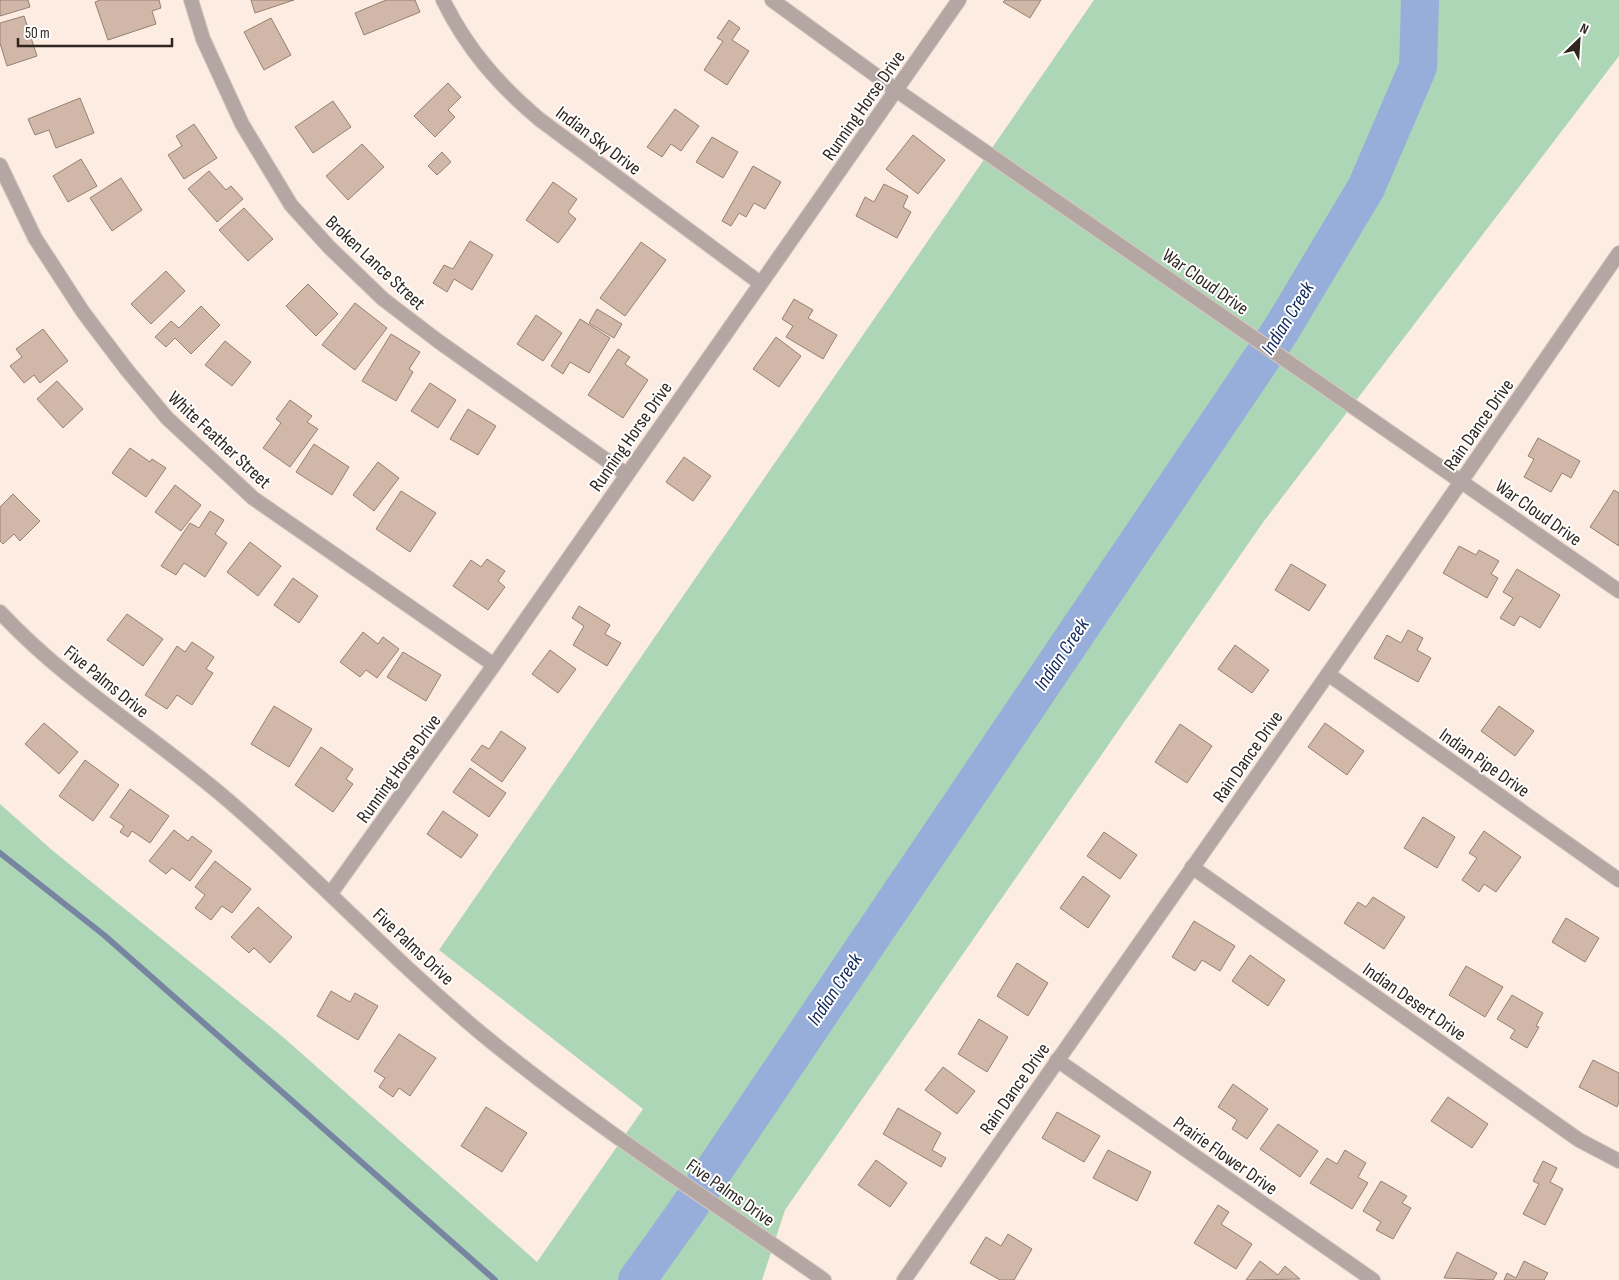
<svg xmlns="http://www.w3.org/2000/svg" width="1619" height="1280" font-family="'Sofia Sans Condensed',sans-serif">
  <rect width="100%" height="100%" fill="#fcece2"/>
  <path fill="#add6b7" d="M1094 0H1619V56L1264 521 785 1210 762 1280H0V804L52 850 283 1037 537 1262 643 1109 439 950Z"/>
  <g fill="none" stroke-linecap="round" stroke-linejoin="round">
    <path stroke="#7785a2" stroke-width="6" d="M0 853 104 935 495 1280"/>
    <path stroke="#96aed9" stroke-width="38" d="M637 1280 685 1213 1281 330 1366 188 1418 67 1420 0"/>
  </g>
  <g fill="#d0b7a7" stroke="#988071">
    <path d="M0 0H28L30 7 0 16Z"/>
    <path d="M100 0H159L161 8 152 11 156 24 108 40 95 2Z"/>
    <path d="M251 0H294L255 13Z"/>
    <path d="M386 0H415L420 12 364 35 355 13Z"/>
    <path d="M1005 0H1041L1030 18 1003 2Z"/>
    <path d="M24 16 37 56 7 66 0 43V23Z"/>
    <path d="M271 18 291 55 264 70 244 32Z"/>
    <path d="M729 20 740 28 732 40 749 51 727 85 704 70 723 41 717 38Z"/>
    <path d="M448 83 461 97 448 110 455 117 435 137 414 116Z"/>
    <path d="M80 98 94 133 56 148 49 130 35 135 28 119Z"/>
    <path d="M333 101 351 127 313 153 295 127Z"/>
    <path d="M675 109 699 126 681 151 671 144 662 157 647 147Z"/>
    <path d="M194 124 217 158 184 179 168 155 182 146 176 136Z"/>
    <path d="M913 135 945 160 918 194 886 169Z"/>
    <path d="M712 137 738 152 723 178 696 162Z"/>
    <path d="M362 144 384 167 348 200 326 176Z"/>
    <path d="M442 152 451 162 437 175 428 166Z"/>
    <path d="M81 159 97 186 68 202 53 176Z"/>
    <path d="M753 166 781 182 765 209 754 203 746 217 739 213 731 226 722 221Z"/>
    <path d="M209 171 226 190 231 186 243 199 217 222 188 189Z"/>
    <path d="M121 178 142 210 112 231 90 198Z"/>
    <path d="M553 182 577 199 568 212 576 219 558 243 526 220Z"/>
    <path d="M884 184 908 196 903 207 911 212 897 238 856 216 865 197 874 202Z"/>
    <path d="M244 208 273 239 248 261 219 230Z"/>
    <path d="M470 241 493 255 472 290 454 279 447 292 433 283 444 265 453 269Z"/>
    <path d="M641 242 666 260 625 316 600 298Z"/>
    <path d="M166 271 185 291 151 324 131 304Z"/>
    <path d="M308 284 338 314 316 336 286 306Z"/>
    <path d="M794 299 813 310 808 318 837 335 823 359 786 337 793 326 782 319Z"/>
    <path d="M355 303 387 328 355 370 322 345Z"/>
    <path d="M201 306 220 325 191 354 175 338 166 347 155 337 171 321 179 328Z"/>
    <path d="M597 309 622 324 614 338 589 323Z"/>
    <path d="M536 315 562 333 543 361 517 344Z"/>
    <path d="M580 319 610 338 589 373 570 362 563 374 551 366Z"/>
    <path d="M43 329 68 361 40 383 34 375 24 383 10 366 22 357 16 349Z"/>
    <path d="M391 334 420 352 409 369 413 372 396 401 362 381Z"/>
    <path d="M776 337 801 356 779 387 753 369Z"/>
    <path d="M225 341 251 362 232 386 205 365Z"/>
    <path d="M618 349 630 357 625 364 648 380 623 418 588 395Z"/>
    <path d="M57 381 83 409 63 428 37 399Z"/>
    <path d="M430 383 456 400 438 428 411 411Z"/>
    <path d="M290 400 312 416 307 422 318 429 290 467 263 448 281 423 276 419Z"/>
    <path d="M468 409 496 426 478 455 450 439Z"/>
    <path d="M1538 438 1580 461 1571 478 1562 473 1551 492 1524 477 1534 459 1528 456Z"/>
    <path d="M314 444 349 467 332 495 296 472Z"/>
    <path d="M130 448 150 462 152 459 166 468 146 497 112 473Z"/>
    <path d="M684 457 711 476 693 501 666 482Z"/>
    <path d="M378 462 399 478 374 511 353 495Z"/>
    <path d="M175 485 201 505 181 531 155 512Z"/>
    <path d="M1614 490 1619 493V546L1590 527Z"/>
    <path d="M401 491 436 513 410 552 376 529Z"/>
    <path d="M13 494 40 521 20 541 14 534 3 544 0 541V507Z"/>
    <path d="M210 511 224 520 215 534 227 543 205 577 184 563 176 575 161 566 190 523 199 528Z"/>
    <path d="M250 542 281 566 258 596 227 572Z"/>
    <path d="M1459 546 1476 555 1479 550 1499 561 1491 574 1498 578 1487 598 1443 573Z"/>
    <path d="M487 559 505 571 498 581 505 587 488 610 453 586 471 560 481 567Z"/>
    <path d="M1291 564 1326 585 1309 611 1275 590Z"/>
    <path d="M1517 569 1560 595 1540 628 1520 616 1514 626 1500 618 1513 598 1503 592Z"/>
    <path d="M293 578 318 596 299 623 274 605Z"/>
    <path d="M579 606 610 625 605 634 621 643 607 666 573 645 584 626 572 618Z"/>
    <path d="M127 614 163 639 143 666 107 640Z"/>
    <path d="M1408 630 1423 638 1417 650 1431 658 1418 682 1374 658 1387 635 1401 643Z"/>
    <path d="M363 632 378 644 383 637 399 649 377 678 366 670 360 677 340 662Z"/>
    <path d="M192 642 214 657 206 669 213 673 192 705 177 695 167 709 145 695 177 646 185 652Z"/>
    <path d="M1235 645 1269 670 1252 693 1218 669Z"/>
    <path d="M550 650 576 669 558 693 532 674Z"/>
    <path d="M403 652 441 675 426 701 387 677Z"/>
    <path d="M274 706 312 729 289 767 251 744Z"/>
    <path d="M1499 706 1534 731 1515 756 1481 731Z"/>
    <path d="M44 723 78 752 59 774 25 744Z"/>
    <path d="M1325 723 1364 751 1347 775 1308 747Z"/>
    <path d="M1180 724 1212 746 1187 783 1155 762Z"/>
    <path d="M501 731 526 748 502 782 471 760 482 745 489 749Z"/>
    <path d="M321 747 353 769 346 779 353 784 333 812 295 785Z"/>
    <path d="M85 760 119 785 93 821 59 796Z"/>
    <path d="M470 768 506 793 489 817 453 792Z"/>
    <path d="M130 789 169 816 150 843 132 831 128 837 120 832 124 826 110 817Z"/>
    <path d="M443 811 478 835 461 858 427 834Z"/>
    <path d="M1423 817 1455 837 1437 868 1404 848Z"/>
    <path d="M174 830 188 841 192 836 212 851 190 881 172 868 166 874 149 861Z"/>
    <path d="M1484 831 1521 857 1496 892 1484 884 1479 892 1462 880 1477 858 1469 853Z"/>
    <path d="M1104 832 1137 855 1120 879 1087 856Z"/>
    <path d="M215 861 251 889 232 913 222 906 211 920 195 908 205 895 195 887Z"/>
    <path d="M1083 876 1110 896 1088 928 1060 908Z"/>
    <path d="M1373 897 1405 917 1384 949 1344 923 1358 902 1366 907Z"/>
    <path d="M258 907 292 937 270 963 254 948 249 953 231 937Z"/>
    <path d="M1566 918 1599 938 1585 962 1552 942Z"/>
    <path d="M1194 921 1235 946 1220 971 1202 960 1195 971 1172 957Z"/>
    <path d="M1250 955 1285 980 1268 1006 1232 981Z"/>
    <path d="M1017 963 1048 983 1028 1016 997 996Z"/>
    <path d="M1466 966 1503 987 1485 1017 1449 995Z"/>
    <path d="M331 991 350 1002 355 993 378 1006 358 1040 317 1016Z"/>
    <path d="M1512 995 1543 1013 1536 1026 1539 1027 1527 1048 1510 1038 1515 1030 1497 1019Z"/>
    <path d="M979 1019 1008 1037 987 1072 958 1054Z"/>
    <path d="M399 1034 436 1058 410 1096 399 1088 393 1097 379 1087 385 1078 374 1071Z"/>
    <path d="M1593 1060 1619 1073V1102L1617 1107 1579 1087Z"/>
    <path d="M943 1067 975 1091 957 1114 925 1090Z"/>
    <path d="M1233 1084 1268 1109 1247 1139 1232 1129 1237 1120 1218 1107Z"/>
    <path d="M1448 1097 1488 1124 1472 1148 1431 1121Z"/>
    <path d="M486 1107 527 1133 502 1172 461 1146Z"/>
    <path d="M898 1108 941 1133 932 1150 946 1158 941 1167 883 1134Z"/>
    <path d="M1057 1112 1100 1136 1084 1162 1042 1138Z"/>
    <path d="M1278 1124 1318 1151 1300 1177 1260 1149Z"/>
    <path d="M1108 1150 1151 1172 1137 1201 1093 1178Z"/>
    <path d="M1345 1150 1366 1163 1358 1177 1368 1183 1352 1209 1310 1183 1327 1158 1337 1164Z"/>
    <path d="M876 1160 907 1183 890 1207 858 1185Z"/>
    <path d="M1543 1161 1557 1168 1550 1182 1563 1189 1545 1225 1523 1214 1539 1184 1533 1181Z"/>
    <path d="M1381 1181 1407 1196 1402 1203 1411 1208 1393 1239 1376 1230 1381 1222 1363 1211Z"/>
    <path d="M1218 1205 1229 1212 1221 1224 1252 1244 1236 1269 1194 1243Z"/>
    <path d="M1008 1234 1032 1249 1014 1280H1000L970 1263 986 1237 1001 1246Z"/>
    <path d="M1457 1252 1497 1273 1493 1280 1444 1278Z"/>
    <path d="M1260 1261 1278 1275 1285 1266 1300 1279 1246 1280Z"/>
    <path d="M1524 1261 1548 1273 1544 1280H1504L1507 1273 1516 1278Z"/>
  </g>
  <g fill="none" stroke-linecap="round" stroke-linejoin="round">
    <g stroke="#d7c8bf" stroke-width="16">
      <g id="minor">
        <path d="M191 0 203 39 242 124 291 205 329 247 383 299 438 341 626 474"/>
        <path d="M443 0C467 49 498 84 539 119L760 283"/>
        <path d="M772 0 896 90 1619 591"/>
        <path d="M0 165 35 238 83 312 127 370 167 418 253 498 494 665"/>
        <path d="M1328 674 1619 880"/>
        <path d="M1192 867 1579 1140 1619 1161"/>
        <path d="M331 893 494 665 959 0"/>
        <path d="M1057 1060 1373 1280"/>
        <path d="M904 1280 1328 674 1619 253"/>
      </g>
    </g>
    <g stroke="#d7c8bf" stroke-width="16">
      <path id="tertiary" d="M0 612C68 685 155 737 230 802 317 877 394 961 482 1034 590 1123 709 1200 824 1280"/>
    </g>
    <use href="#minor" stroke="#b3a6a3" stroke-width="14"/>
    <use href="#tertiary" stroke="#b3a6a3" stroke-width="14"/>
  </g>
  <g text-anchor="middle" stroke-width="4" stroke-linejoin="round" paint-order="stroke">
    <g font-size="19" fill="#2f2620" stroke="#fff">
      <text transform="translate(863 105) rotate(-55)" y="7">Running Horse Drive</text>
      <text transform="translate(599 140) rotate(37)" y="7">Indian Sky Drive</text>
      <text transform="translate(376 262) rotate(43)" y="7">Broken Lance Street</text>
      <text transform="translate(1206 281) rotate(35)" y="7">War Cloud Drive</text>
      <text transform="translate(1478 424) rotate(-55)" y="7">Rain Dance Drive</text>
      <text transform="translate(630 436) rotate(-55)" y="7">Running Horse Drive</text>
      <text transform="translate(220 439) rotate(43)" y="7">White Feather Street</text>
      <text transform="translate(1539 512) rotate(35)" y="7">War Cloud Drive</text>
      <text transform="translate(107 681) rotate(39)" y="7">Five Palms Drive</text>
      <text transform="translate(1247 756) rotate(-55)" y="7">Rain Dance Drive</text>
      <text transform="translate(1485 762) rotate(35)" y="7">Indian Pipe Drive</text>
      <text transform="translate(398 768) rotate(-54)" y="7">Running Horse Drive</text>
      <text transform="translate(414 946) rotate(43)" y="7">Five Palms Drive</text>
      <text transform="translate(1415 1001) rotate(35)" y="7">Indian Desert Drive</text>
      <text transform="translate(1014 1088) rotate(-55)" y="7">Rain Dance Drive</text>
      <text transform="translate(1226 1155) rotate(35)" y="7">Prairie Flower Drive</text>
      <text transform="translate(731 1192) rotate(35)" y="7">Five Palms Drive</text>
    </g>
    <g font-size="20" font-style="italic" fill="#0f285c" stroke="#fff">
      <text transform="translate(1287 318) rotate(-58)" y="7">Indian Creek</text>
      <text transform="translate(1061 654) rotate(-56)" y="7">Indian Creek</text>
      <text transform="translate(834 989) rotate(-56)" y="7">Indian Creek</text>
    </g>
  </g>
  <g transform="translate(1579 40) rotate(25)" stroke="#ffffff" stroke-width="4" paint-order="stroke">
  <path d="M0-4L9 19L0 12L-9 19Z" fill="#2f2620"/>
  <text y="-8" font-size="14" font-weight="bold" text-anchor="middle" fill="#2f2620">N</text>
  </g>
  <path d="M18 38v8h154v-8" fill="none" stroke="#2f2620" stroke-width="2.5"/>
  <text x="25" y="38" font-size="15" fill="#2f2620" stroke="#ffffff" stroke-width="4" paint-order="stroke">50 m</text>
</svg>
